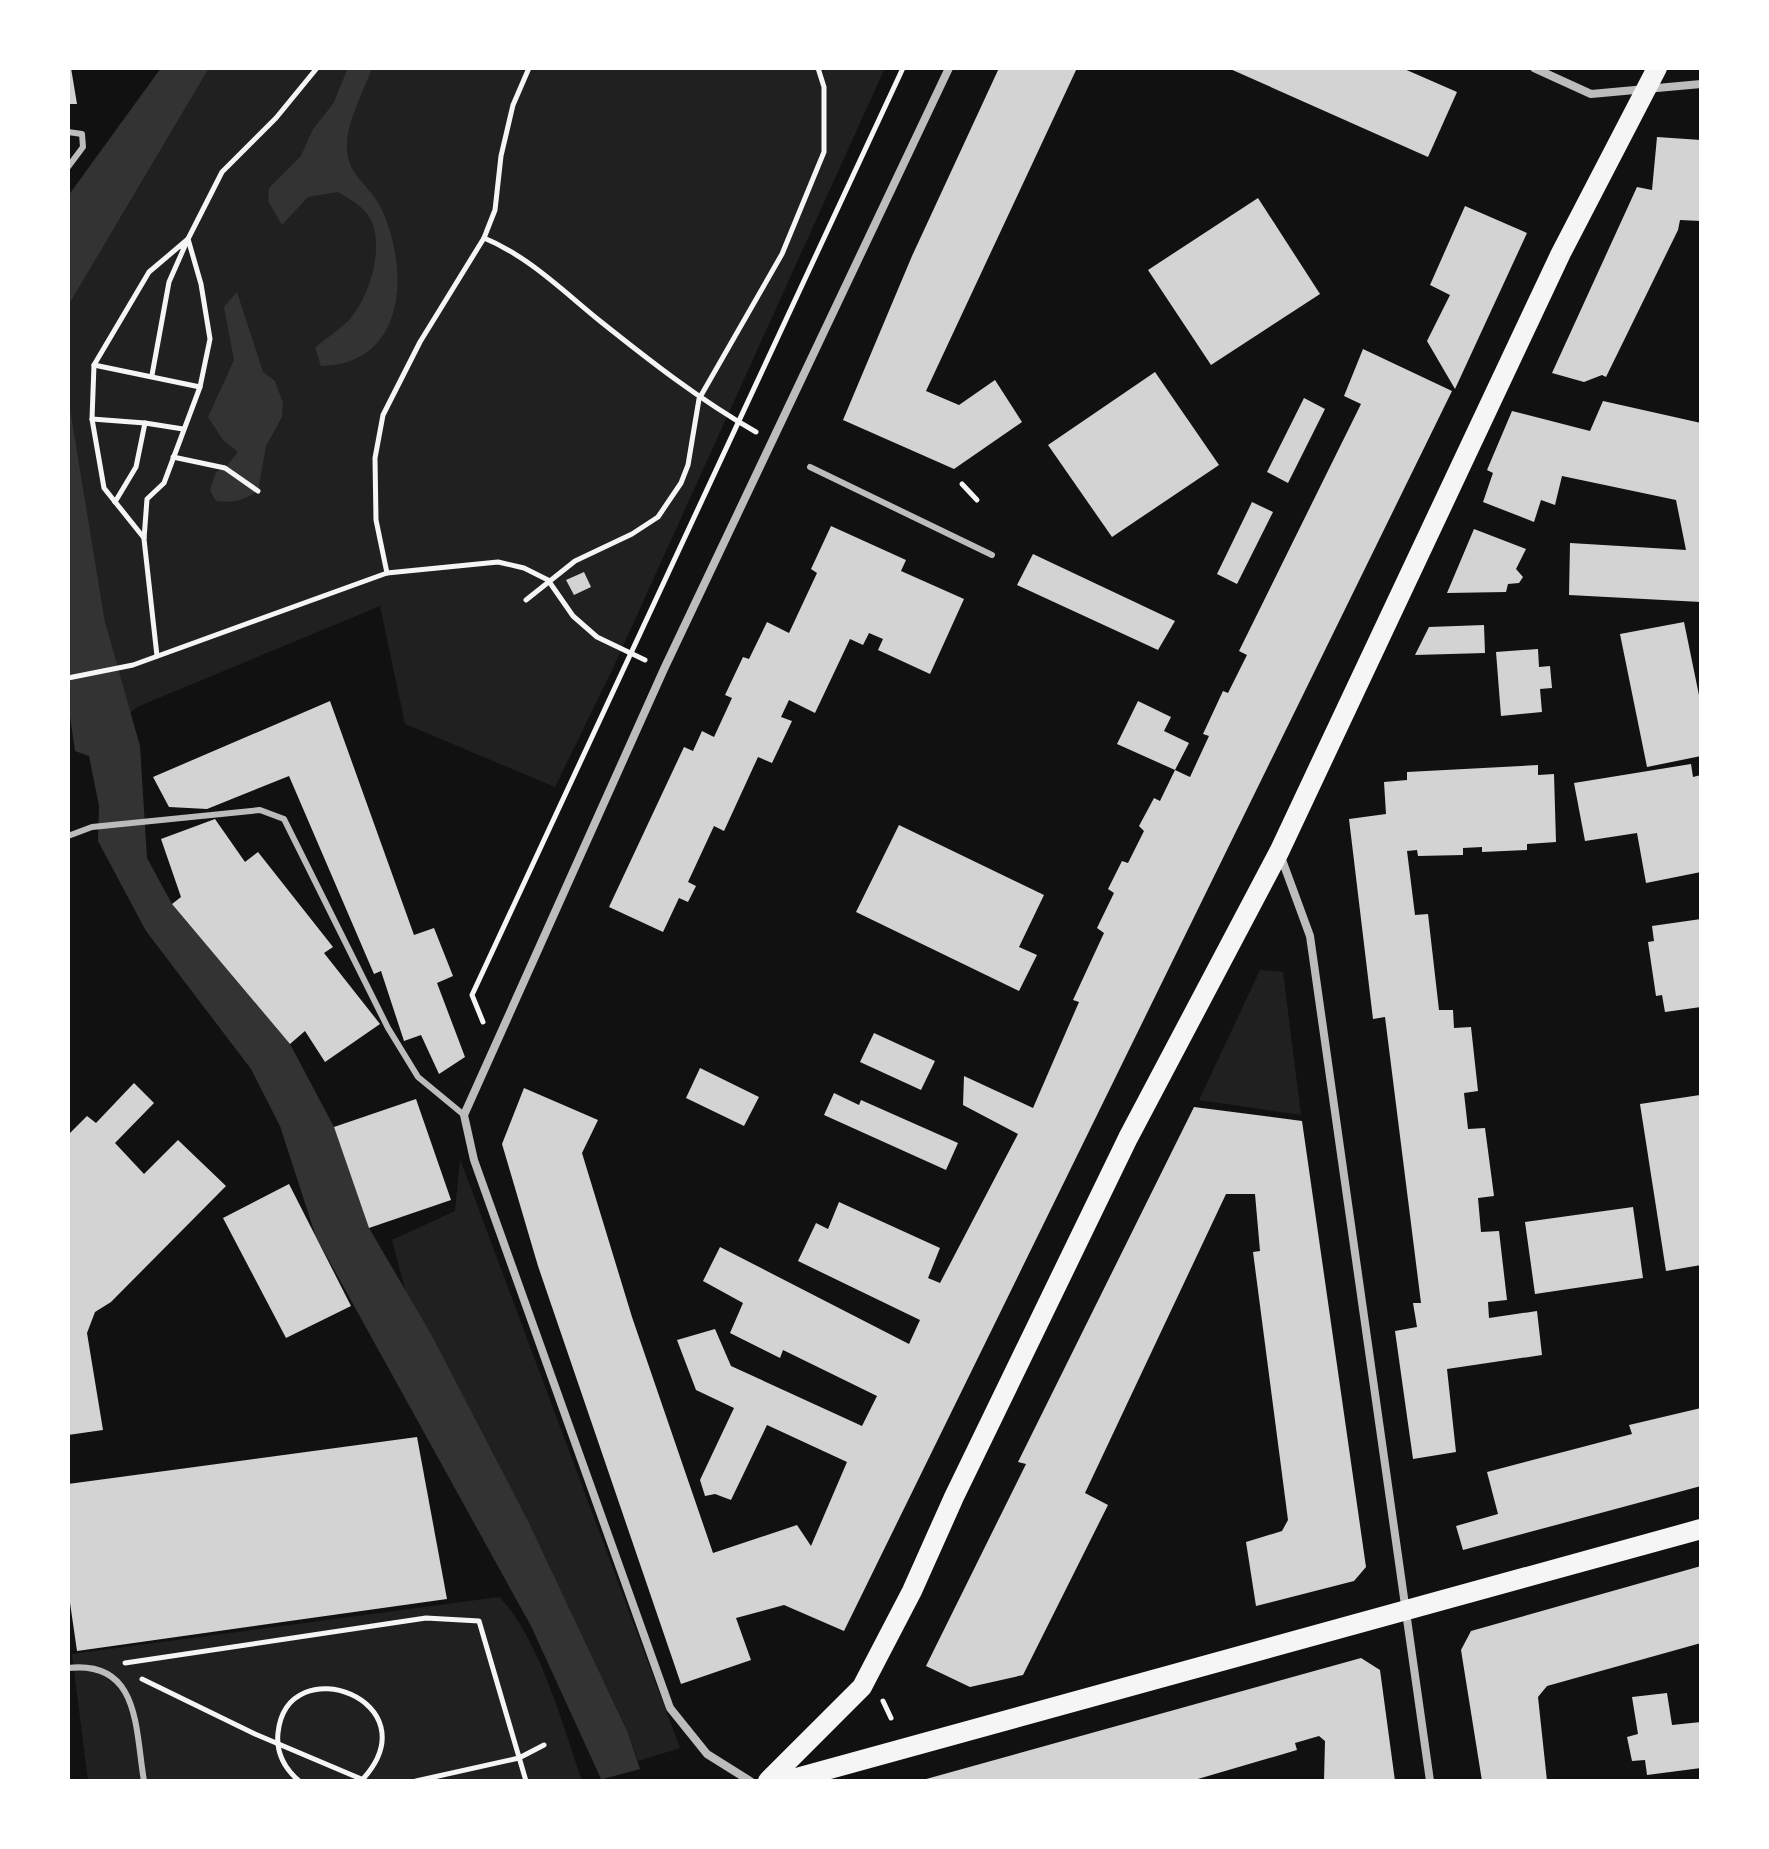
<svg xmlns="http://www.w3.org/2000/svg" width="1769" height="1849" font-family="'Exo 2',sans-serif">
  <rect width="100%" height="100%" fill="#111"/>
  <g fill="#202020">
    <path d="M209 68H885L614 666 555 787 405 724 380 606 137 707 128 715 105 622 68 396V306Z"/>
    <path d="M1260 970 1283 972 1301 1115 1199 1100Z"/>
    <path d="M460 1159 680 1748 638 1761 628 1733 528 1522 406 1293 392 1240 455 1211Z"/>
    <path d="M499 1597C538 1635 564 1728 582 1781H88L72 1654Z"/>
  </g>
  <g fill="#333">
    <path d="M161 68H209L68 306V196Z"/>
    <path d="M348 68H372C364 90 348 120 347 143 345 174 368 183 380 206 410 267 408 364 321 366L315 348C326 337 344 328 353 315 371 292 386 241 368 215 361 205 348 198 338 192L308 197 282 225 268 201 269 188 301 156 313 129 333 104Z"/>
    <path d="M237 292 263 372 275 381 283 403 282 417 266 446 258 491C243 501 233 503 216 501L210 490 216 472 225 468 238 452 223 440 208 417 234 360 224 307Z"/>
    <path d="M68 396 105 622 140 746 147 858 172 904 290 1044 334 1127 369 1228 431 1334 528 1521 628 1733 644 1781H602L531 1626 316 1237 280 1126 251 1069 146 931 98 841 99 806 89 756 75 751 68 703Z"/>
  </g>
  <path fill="#111" d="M644 1768 648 1781 599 1780Z"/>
  <g fill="#d3d3d3">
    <path d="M68 68H71L77 104H68Z"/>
    <path d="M999 68H1077L926 391 959 405 995 380 1022 422 954 469 843 420 912 256Z"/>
    <path d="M1228 68H1402L1457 92 1428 157Z"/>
    <path d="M1657 137 1701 140V221L1680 220 1678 230 1606 377 1602 375 1584 382 1552 373 1637 187 1652 190Z"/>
    <path d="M1258 198 1320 294 1211 365 1148 270Z"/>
    <path d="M1465 206 1527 233 1455 389 1427 341 1450 295 1430 285Z"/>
    <path d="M1363 349 1452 391 844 1631 784 1605 736 1618 751 1660 681 1684 538 1266 502 1144 524 1088 598 1120 582 1153 632 1317 713 1553 797 1525 811 1546 847 1462 767 1425 731 1500 715 1494 705 1496 700 1480 734 1408 696 1390 677 1340 715 1329 731 1366 862 1426 877 1396 783 1350 780 1358 730 1333 743 1303 703 1281 720 1247 909 1344 920 1320 798 1261 816 1223 828 1229 839 1202 940 1248 928 1278 940 1283 1018 1134 963 1105 964 1076 1033 1108 1079 1002 1073 1000 1104 933 1097 928 1114 893 1108 889 1122 861 1128 863 1144 831 1139 826 1154 798 1160 801 1175 770 1190 777 1209 736 1203 734 1223 691 1228 693 1247 655 1239 651 1361 404 1344 396Z"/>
    <path d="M1155 372 1219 465 1112 537 1048 445Z"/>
    <path d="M1304 398 1325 409 1288 483 1267 472Z"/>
    <path d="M1603 401 1701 423V602L1569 595 1570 543 1686 550 1676 500 1562 476 1555 505 1541 500 1534 522 1483 502 1493 473 1487 470 1512 411 1590 431Z"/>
    <path d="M1252 502 1273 512 1237 584 1217 574Z"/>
    <path d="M831 526 906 560 901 571 964 599 930 674 878 650 883 639 869 633 863 645 850 639 815 713 789 700 781 717 792 721 772 763 758 757 724 831 714 826 688 882 696 886 688 902 679 898 663 932 609 907 684 747 693 751 702 731 714 737 732 698 725 695 743 657 749 659 767 622 789 633 817 573 811 569Z"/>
    <path d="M1474 529 1526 549 1516 569 1523 577 1519 583 1508 584 1506 592 1447 593Z"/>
    <path d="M1033 554 1175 621 1158 650 1017 585Z"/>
    <path d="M584 572 591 587 574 595 566 580Z"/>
    <path d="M1684 622 1701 705V756L1647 767 1620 634Z"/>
    <path d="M1484 625 1485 653 1415 655 1429 627Z"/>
    <path d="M1538 649 1539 667 1550 666 1552 688 1540 689 1542 712 1501 716 1496 652Z"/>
    <path d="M330 701 414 935 434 928 453 976 437 983 465 1057 439 1074 421 1035 404 1041 381 971 374 974 289 776 207 809 169 807 153 777Z"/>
    <path d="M1138 701 1171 717 1164 731 1189 743 1175 770 1117 744Z"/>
    <path d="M1691 764 1693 777 1701 775V872L1646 883 1637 833 1585 841 1574 783Z"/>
    <path d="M1538 765V775L1554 774 1556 842 1527 844V850L1482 852V847L1463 848V855L1418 856 1417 850 1407 851 1415 915 1428 914 1439 1010H1453L1454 1028 1471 1027 1478 1091 1464 1093 1468 1129 1485 1128 1494 1196 1478 1198 1481 1232 1499 1231 1507 1300 1488 1302 1489 1318 1537 1311 1542 1355 1447 1369 1456 1452 1413 1459 1395 1331 1417 1327 1413 1303H1421L1385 1017 1373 1019 1349 819 1386 814 1384 782 1407 780V772Z"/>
    <path d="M215 819 245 862 258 852 333 947 324 953 380 1024 325 1062 305 1031 290 1044 172 904 181 897 161 839Z"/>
    <path d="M899 825 1044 895 1019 947 1037 955 1019 991 856 912Z"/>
    <path d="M1701 919V1007L1665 1012 1662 995 1656 996 1648 942 1654 941 1652 926Z"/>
    <path d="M874 1033 935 1061 921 1090 860 1062Z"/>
    <path d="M700 1068 759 1097 744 1126 686 1098Z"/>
    <path d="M134 1083 154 1103 115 1143 144 1174 178 1140 226 1186 111 1302 95 1312 87 1333 103 1430 68 1435V1135L87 1116 96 1123Z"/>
    <path d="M834 1093 859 1105 861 1100 958 1143 946 1170 824 1115Z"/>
    <path d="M1700 1095 1701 1265 1666 1271 1640 1104Z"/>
    <path d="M416 1099 451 1200 369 1228 334 1127Z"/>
    <path d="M1194 1107 1302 1121 1366 1567 1354 1581 1256 1606 1246 1542 1282 1531 1288 1520 1253 1252 1260 1251 1255 1194H1226L1085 1493 1108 1505 1023 1675 970 1687 926 1666 1026 1464 1018 1462Z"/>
    <path d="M289 1184 351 1306 286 1338 223 1218Z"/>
    <path d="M1633 1207 1643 1278 1535 1294 1525 1222Z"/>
    <path d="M1701 1408V1486L1463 1550 1456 1526 1498 1514 1487 1472 1632 1434 1629 1425Z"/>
    <path d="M417 1437 447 1599 77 1651 68 1589V1484Z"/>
    <path d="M1701 1566V1643L1547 1686 1538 1697 1547 1781H1482L1461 1650 1471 1631Z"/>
    <path d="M1361 1658 1380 1670 1395 1781H1324L1325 1741 1319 1736 1295 1743 1297 1750 1191 1781H919Z"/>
    <path d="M1667 1693 1672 1725 1701 1722V1768L1647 1775 1645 1760 1632 1761 1627 1737 1638 1734 1632 1697Z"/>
  </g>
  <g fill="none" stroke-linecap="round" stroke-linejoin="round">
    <g stroke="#f5f5f5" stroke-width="5">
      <path d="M484 238C528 256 563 291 600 321 650 361 700 400 756 432"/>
      <path d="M94 365 200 387"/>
      <path d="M92 419 145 423"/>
      <path d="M173 457 225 468 258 491"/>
      <path d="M962 484 977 500"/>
      <path d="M115 502 136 467 145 423 183 429"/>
      <path d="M144 538 104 488 92 419 94 365 149 272 188 239 169 282 152 375"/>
      <path d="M387 573 376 520 375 458 383 415 420 342 484 238 495 210 501 156 513 105 529 68"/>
      <path d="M526 600 575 561 632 534 658 517 681 483 688 465 699 399 782 254 824 152V87L818 68"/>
      <path d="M157 656 144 539 147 499 164 483 200 387 210 339 201 284 188 239 222 172 276 118 317 68"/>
      <path d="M68 678 133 665 387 573 498 562 524 568 548 580 573 616 597 637 645 660"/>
      <path d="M483 1022 472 995 903 68"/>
      <path d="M125 1663 426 1618 479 1621 526 1781"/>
      <path d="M142 1679 255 1734 366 1781"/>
      <path d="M883 1701 891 1718"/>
      <path d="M299 1781C284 1768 276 1752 278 1733 287 1646 435 1701 362 1780"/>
      <path d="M416 1781 519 1758 544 1745"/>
    </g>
    <g stroke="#bcbcbc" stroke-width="6">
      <path d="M68 132 82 134 83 147 68 167"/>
      <path d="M810 467 992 555"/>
      <path d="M68 836 92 827 260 810 284 819 388 1028 418 1077 464 1115"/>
      <path d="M68 1668C140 1660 135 1728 144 1781"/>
    </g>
    <g stroke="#bcbcbc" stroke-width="8">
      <path d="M1534 68 1591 94 1701 84"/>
      <path d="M1281 857 1310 936 1430 1781"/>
      <path d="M750 1781 707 1754 670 1708 474 1160 464 1115 664 669 949 68"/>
    </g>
    <g stroke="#f5f5f5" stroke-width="20">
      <path d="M768 1781 862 1687 912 1591 954 1497 1128 1138 1279 852 1561 253 1657 68"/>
      <path d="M786 1781 1701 1529"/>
    </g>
  </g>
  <rect width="1769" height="1849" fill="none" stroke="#ffffff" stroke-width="140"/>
</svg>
